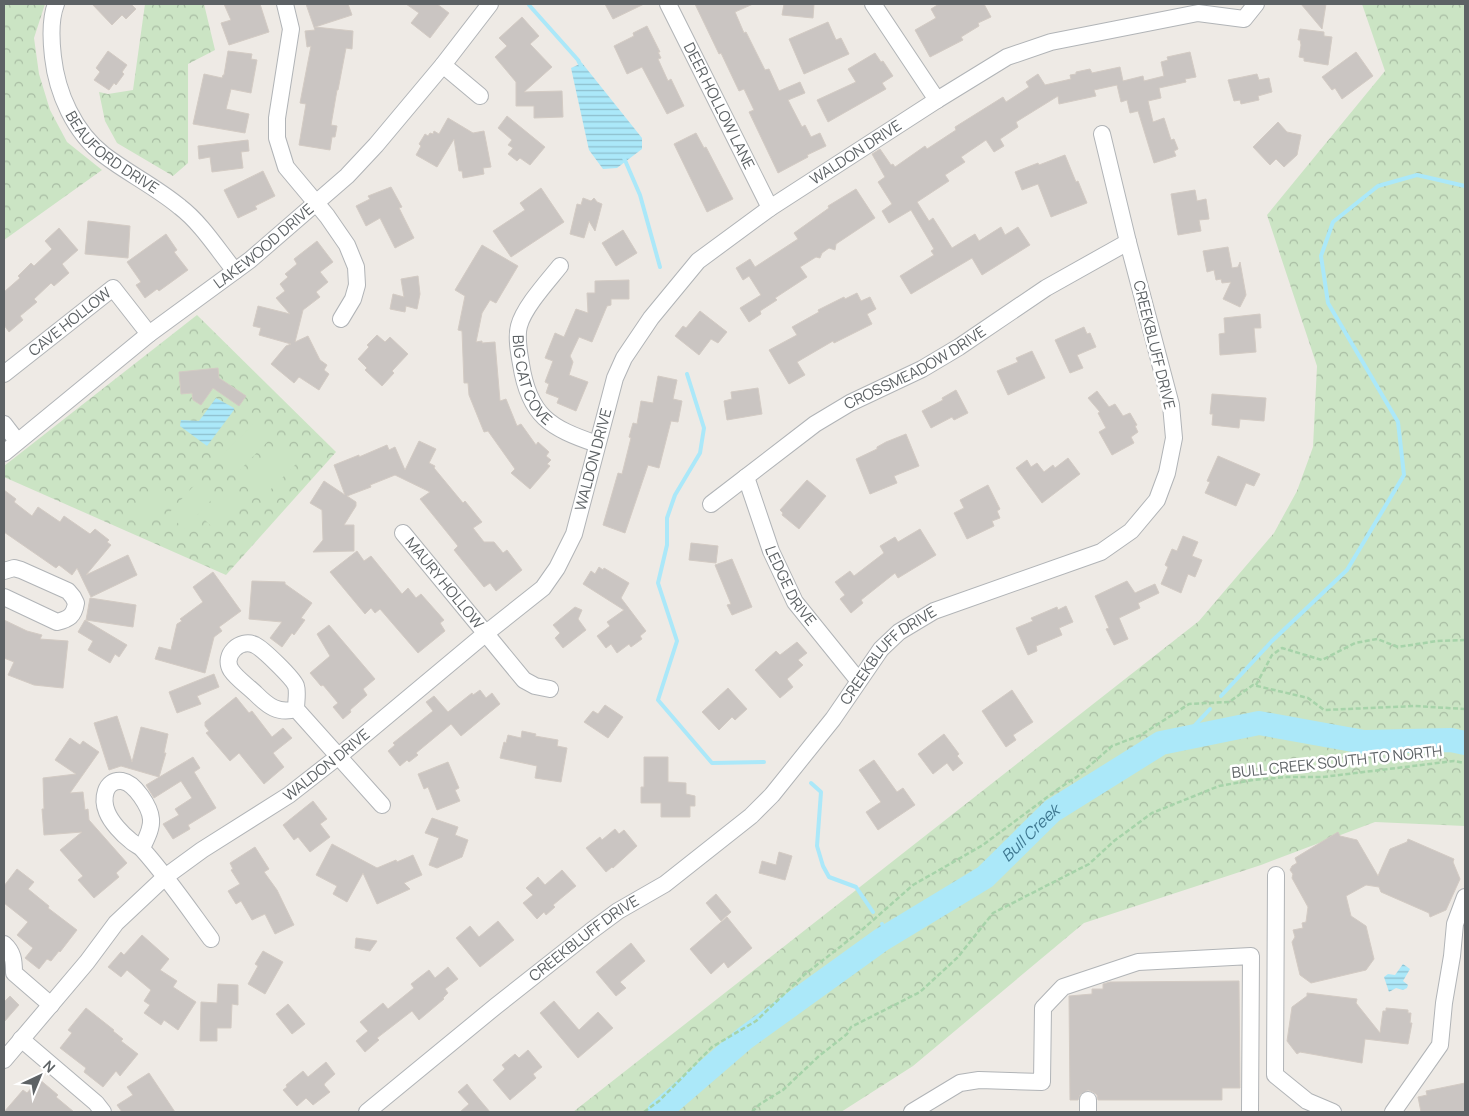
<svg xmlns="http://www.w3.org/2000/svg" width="1469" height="1116" font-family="Manrope,sans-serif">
  <defs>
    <pattern id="forest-crowns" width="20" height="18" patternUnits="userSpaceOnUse" patternTransform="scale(1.25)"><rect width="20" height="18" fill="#cbe4c4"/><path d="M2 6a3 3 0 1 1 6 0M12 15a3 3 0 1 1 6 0" fill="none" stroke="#a8bca3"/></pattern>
    <pattern id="water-rules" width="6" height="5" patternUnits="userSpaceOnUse" patternTransform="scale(1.25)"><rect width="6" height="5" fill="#abe8f9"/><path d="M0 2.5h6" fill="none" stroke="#8ebfcd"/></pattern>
  </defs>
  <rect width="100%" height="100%" fill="#eeeae5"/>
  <g fill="url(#forest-crowns)">
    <path d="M4 4H45L34 38 39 74 50 110 67 142 102 170 4 240Z"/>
    <path d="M145 4H204L215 50 188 64V163L173 176 117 143 105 121 99 92 108 94 133 90Z"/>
    <path d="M1362 4H1465V826L1375 822 1261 865 1084 923 913 1066 841 1112H573L1199 621 1274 533 1297 491 1313 447 1317 366 1267 215 1385 71Z"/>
    <path d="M197 315 336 452 226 575 4 477V466Z"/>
  </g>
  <g fill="#cbe4c4">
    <path d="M254 423 270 439 237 473 221 457Z"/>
    <path d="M280 448 296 464 262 498 246 482Z"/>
    <path d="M200 479 217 494 184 529 168 514Z"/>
    <path d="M158 483 171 497 140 528 127 514Z"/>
    <path d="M231 489 245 503 217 532 203 518Z"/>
  </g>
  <g fill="url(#water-rules)">
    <path d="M582 63 642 138V149L617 168 603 169 589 150 571 68Z"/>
    <path d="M216 398 234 408V410L207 446 180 426 181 420 199 421Z"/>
    <path d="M1403 964 1410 969 1403 981 1408 985 1407 988 1403 990 1396 988 1389 992 1384 977 1388 974 1395 975Z"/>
  </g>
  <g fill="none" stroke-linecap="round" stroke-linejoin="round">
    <g stroke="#abe8f9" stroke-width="4">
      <path d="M529 5 578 60 582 68"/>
      <path d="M624 158 640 195 660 267"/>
      <path d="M687 374 704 428 700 453 675 495 667 518V545L658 583 677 641 658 700 712 763 764 762"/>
      <path d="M1221 696 1272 641 1347 570 1404 475 1398 422 1328 303 1321 256 1333 222 1378 186 1417 175 1465 186"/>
      <path d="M1182 739 1210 709"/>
      <path d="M811 783 821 792 817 846 823 866 829 877 856 887 873 912"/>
      <path d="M882 924 889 935"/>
    </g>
    <path stroke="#abe8f9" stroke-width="24" id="s1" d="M659 1112 745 1038 881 940 985 877 1052 811 1161 743 1259 723 1364 742 1451 740 1465 743"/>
  </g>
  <g fill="#cac5c2" stroke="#d3cbc4">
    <path d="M92 4H134L132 5 136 9 126 19 122 15 112 25Z"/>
    <path d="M224 4H260L269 32 229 45 221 23 231 20Z"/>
    <path d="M306 4H348L352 15 315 27 353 31 352 49 346 48 338 90H337L331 125 337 126 335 137H332L330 150 299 145 306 104 300 103 311 46 307 47 305 31 315 30Z"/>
    <path d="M406 4H437L449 13 430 38 411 23 419 13Z"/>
    <path d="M605 4H644L613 19Z"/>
    <path d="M695 4H753L735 12 744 33 746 32 765 70 769 69 779 91 800 82 805 93 788 100 802 127 805 125 811 137 820 133 826 146 807 155 808 157 778 173 749 112 754 110 744 89 739 91 721 53 719 54Z"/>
    <path d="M784 4H814L813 18 782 15Z"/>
    <path d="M939 4H984L991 17 978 23 979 26 961 37 963 40 930 57 915 30 936 18 931 9Z"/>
    <path d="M1301 4H1326L1322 29Z"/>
    <path d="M522 17 539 36 530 44 552 67 524 92 562 91 563 117 534 118V106H516V82L495 57 507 46 499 38Z"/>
    <path d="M828 22 836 40 841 38 849 54 804 74 789 39Z"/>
    <path d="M647 26 660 52H658L661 58 658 59 668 81 671 79 684 106 667 114 642 67 627 74 614 46 634 36 633 33Z"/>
    <path d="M1300 29 1324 32V36L1332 37 1328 65 1304 61V58L1299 57 1301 45 1300 40H1298Z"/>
    <path d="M108 51 127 65 122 72 124 74 116 85 114 83 109 90 94 80 100 72 96 68Z"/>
    <path d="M228 51 252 54 251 59 257 60 251 93 231 89 226 109 249 114 245 133 193 124 204 74 222 78 223 75H224Z"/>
    <path d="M1190 52 1196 77 1185 79 1186 82 1159 88 1161 98 1148 101 1153 122 1164 118 1171 140 1174 139 1178 149 1174 151 1176 156 1154 163 1138 111 1130 113 1127 100 1121 102 1117 85 1094 90 1096 96 1059 104 1058 96 1016 122 1018 127 1000 139 1004 146 994 152 986 140 961 157 965 162 945 175 949 181 917 202 929 221 933 218 952 248 975 234 979 241 1001 227 1005 235 1018 227 1030 245 982 275 972 258 911 294 900 276 934 255 931 251 934 249 911 210 889 223 882 211 892 204 878 182 885 177 872 154 880 149 891 165 893 164 895 167 925 146 927 149 956 130 955 127 1003 97 1006 102 1029 87 1026 82 1038 74 1045 85 1071 79 1070 75 1076 74V72L1090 69 1092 73 1120 67 1123 81 1143 76 1144 81 1164 76 1161 62 1168 60 1167 57Z"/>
    <path d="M1356 52 1373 76 1342 99 1335 88 1332 90 1322 77Z"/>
    <path d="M875 53 881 62 883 61 893 76 882 83 886 89 828 122 817 100 856 82 848 69Z"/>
    <path d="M1257 74 1259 80 1269 78 1272 92 1258 96 1259 100 1241 104 1240 100 1234 101 1228 80Z"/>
    <path d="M507 116 545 147 530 165 520 158 517 161 508 154 513 148 508 145 512 140 498 128Z"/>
    <path d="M448 118 473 133 484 131 491 167 483 168 484 174 463 178 462 171H459L454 139 437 167 416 155 421 146 419 144 425 134 428 136 430 133 433 134 434 131 439 134Z"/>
    <path d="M1278 122 1287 132 1301 135 1297 155 1284 167 1276 159 1270 165 1253 147Z"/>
    <path d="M696 133 704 148 706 147 733 199 707 212 674 144Z"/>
    <path d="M248 140 249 151 241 152 243 168 212 172 210 157 199 159 198 146Z"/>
    <path d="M1065 155 1076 182 1078 181 1087 203 1051 217 1038 184 1022 190 1015 172 1038 163 1039 165Z"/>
    <path d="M263 171 275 196 255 206 257 209 238 218 224 190Z"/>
    <path d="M391 187 402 207 399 208 414 238 395 248 380 218 366 226 356 206 370 199 368 196Z"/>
    <path d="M541 188 564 222 511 257 493 231 525 210 520 203Z"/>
    <path d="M856 189 875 218 836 244 835 250 829 248 822 253 820 258 816 257 800 267 807 277 775 298 777 300 760 311 761 314 749 322 740 308 761 295 749 276 743 280 736 268 750 259 755 267 798 239 794 233 829 208 828 206Z"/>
    <path d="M1195 190 1197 201 1206 199 1209 219 1199 220 1201 231 1178 235 1171 194Z"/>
    <path d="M583 198 591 201 594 198 597 202 602 204 595 231 589 221 584 238 570 234 577 204 581 205Z"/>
    <path d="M88 221 130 226 128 258 85 254Z"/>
    <path d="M59 228 78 250 62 264 69 273 54 286 51 283 34 299 37 302 20 316 23 320 9 332 4 325V292L20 278 18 276 31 263 34 266 52 249 45 241Z"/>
    <path d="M623 230 637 253 616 266 602 243Z"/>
    <path d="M166 234 177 250 174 252 188 270 159 291 157 289 145 298 136 285 141 282 127 262Z"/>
    <path d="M317 241 333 262 320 272 328 282 316 292 320 297 303 310 295 342 308 336 320 360 327 365 324 370 329 374 319 390 299 377 294 383 271 364 286 346 291 344 259 335 261 328 253 326 258 306 290 314 276 298 285 291 280 284 288 277 285 274 297 264 294 259Z"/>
    <path d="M482 245 518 266 496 303 490 300 482 313 476 342 482 341V343L495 342 500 401 506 399 517 426 521 424 536 445 538 442 549 452 546 456 551 460 547 464 550 466 530 489 511 473 515 469 488 431 484 432 469 395 468 383H464L462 331 458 330 465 296 455 290Z"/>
    <path d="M1228 247 1232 268 1238 267 1240 262 1246 295 1240 307 1223 299 1231 282 1222 283 1221 279 1216 280 1214 270 1207 272 1203 251Z"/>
    <path d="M418 276 420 294 417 309 406 306 405 312 390 309 393 294 404 297 401 279Z"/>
    <path d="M629 280V299H611V305L607 306 592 342 579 337 570 356 573 362 569 375 588 382 576 411 557 403 559 398 546 393 549 384 545 382 553 361 545 358 555 333 564 337 576 309 588 313 587 293H595V281Z"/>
    <path d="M857 293 861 301 870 297 876 309 867 314 872 324 834 343 833 341 797 362 805 375 789 384 769 350 797 335 792 327 819 312 818 310 844 297 845 299Z"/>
    <path d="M700 311 727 332 718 343 711 339 699 355 675 336 683 326 686 328Z"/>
    <path d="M1260 314 1261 328H1254L1256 352 1220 355 1219 334 1225 333 1224 318Z"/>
    <path d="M1084 327 1087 334 1090 333 1096 347 1077 355 1083 368 1070 373 1055 340Z"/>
    <path d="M377 335 385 342 390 337 408 354 392 371 394 373 382 386 365 370 367 368 358 359 369 347 367 345Z"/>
    <path d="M1032 351 1045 378 1008 395 997 371 1018 362 1016 358Z"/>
    <path d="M218 368 219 378 246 396 239 406 213 388 201 405 193 400 192 393 181 394 179 372Z"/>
    <path d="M658 376 677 380 673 399 682 401 678 422 671 421 659 468 648 465 625 533 603 525 618 473 622 474 631 438 629 437 633 423 637 424 641 401 653 403Z"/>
    <path d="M758 388 762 414 727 420 724 401 732 399 731 392Z"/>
    <path d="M956 390 968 413 954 420 952 417 931 428 922 411 943 400 942 398Z"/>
    <path d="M1097 391 1109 407 1115 404 1123 416 1130 413 1137 425 1135 426 1138 432 1131 437 1134 443 1112 455 1099 432 1106 428 1098 413 1100 412 1088 398Z"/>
    <path d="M1212 394 1266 398 1264 421 1240 419 1239 428 1212 425 1213 414H1210Z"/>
    <path d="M906 434 919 466 894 476 897 483 870 494 856 459 877 449V447L886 442Z"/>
    <path d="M419 441 436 449 429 463 435 466 434 468 463 503 465 501 482 522 473 528 484 542H494L503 553 507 550 522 570 496 591 490 583 484 587 454 550 458 546 420 499 430 492 395 475 370 485 371 487 347 496 356 502V506L344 525H354V551L313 552 323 540 322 510 310 503 324 481 345 495 334 465 359 455V457L387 445 389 450 395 447 405 470Z"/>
    <path d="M1218 456 1260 474 1254 486 1246 483 1236 506 1205 493 1210 482 1207 481Z"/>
    <path d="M1068 458 1080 474 1042 503 1016 468 1027 460 1031 467 1037 463 1044 472 1053 465 1055 468Z"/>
    <path d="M807 480 826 496 799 529 782 515 783 513 780 510Z"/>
    <path d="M988 485 1000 509 997 511 1000 518 992 521 994 526 967 539 954 513 964 508 960 500Z"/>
    <path d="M4 490 16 499 14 502 32 516 38 507 60 522 64 516 90 534 95 529 109 540 107 542 111 545 86 575 128 555 137 575 91 597 77 568 72 575 59 565 56 568 4 532Z"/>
    <path d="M920 529 936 555 898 578 895 573 861 600 863 603 851 613 840 599 845 595 835 582 850 571 854 576 884 553 880 546 895 537 898 542Z"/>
    <path d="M1183 536 1198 542 1192 556 1202 560 1195 577 1188 574 1181 593 1161 584 1168 567 1165 565 1172 549 1177 551Z"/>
    <path d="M691 543 718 546 716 563 689 560Z"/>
    <path d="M357 551 364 561 371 556 402 594 408 588 416 598 421 594 444 620 440 623 445 631 418 653 380 609 375 613 371 608 365 614 330 572Z"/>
    <path d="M732 559 752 607 732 615 727 605 731 604 715 565Z"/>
    <path d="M599 567 603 570 604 568 629 583 621 598 646 631 640 636 642 639 631 647 629 644 617 653 611 644 606 648 597 636 610 626 607 622 624 610 583 584 591 571 595 574Z"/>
    <path d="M213 572 241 611 219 627 222 631 214 637 205 673 155 659 159 647 171 650 177 624 182 621 180 619 203 602 193 587Z"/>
    <path d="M252 581 285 582V584L312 603 301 618 305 620 294 635 292 633 282 647 270 638 282 622 249 619Z"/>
    <path d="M1127 581 1135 593 1155 584 1159 593 1138 603 1140 608 1119 618 1128 639 1114 645 1106 629 1109 628 1095 596Z"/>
    <path d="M90 598 136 605 133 627 86 620Z"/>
    <path d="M1066 606 1073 622 1059 628 1062 635 1036 646 1037 651 1028 655 1016 628 1033 621 1031 618 1057 607 1058 610Z"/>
    <path d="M575 607 582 610 578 619 586 630 563 648 555 638 560 633 553 625Z"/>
    <path d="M4 620 27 631 42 635 40 639 68 641 63 688 34 685 8 675 14 662 4 658Z"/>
    <path d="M85 620 127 645 119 657 115 654 110 663 88 650 93 641 78 632Z"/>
    <path d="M329 625 375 679 363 689 367 695 350 710 351 712 343 719 333 707 338 703 323 685 321 686 310 673 330 656 317 634Z"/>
    <path d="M797 642 807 653 798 660 803 665 787 679 793 687 780 698 755 670 776 651 780 655Z"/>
    <path d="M214 674 219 687 197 696 201 704 177 713 169 692Z"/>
    <path d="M728 688 747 709 735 720 732 717 719 730 702 712Z"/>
    <path d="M480 690 486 698 492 693 500 704 461 736 451 724 416 753 418 755 409 762 407 760 400 766 388 751 395 745 393 743 433 711 426 702 434 696 448 712 472 693 473 695Z"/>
    <path d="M1012 690 1033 722 1013 735 1016 740 1006 747 982 711Z"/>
    <path d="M236 697 249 713 252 711 272 737 283 728 292 738 273 753 284 767 264 784 239 753 230 761 206 733 209 731 205 726V722Z"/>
    <path d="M605 705 623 717 608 738 584 722 593 711 598 714Z"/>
    <path d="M117 716 132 762 141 727 168 734 164 753H166L159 777 121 766 109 770 94 723Z"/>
    <path d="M522 731 536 734 535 736 558 740 557 746 567 748 561 782 535 778 537 766 500 758 504 742 506 743 508 735 521 738Z"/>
    <path d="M944 734 959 754 957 756 963 763 953 771 947 763 933 774 918 754Z"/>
    <path d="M70 738 80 745 83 741 99 752 70 793 83 792 85 810 88 809 89 820 127 863 116 873 119 877 94 898 78 880 83 876 60 850 82 832 44 835 42 809H44L43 778 76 774 55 760Z"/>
    <path d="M193 757 200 768 194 772 216 808 188 825 190 829 173 839 163 824 179 815 175 809 192 798 181 781 154 798 146 785Z"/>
    <path d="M644 757H668V782L686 783V794L695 796V806H690V817H661V803H641V787H644Z"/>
    <path d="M874 760 897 792 903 788 915 805 878 830 866 812 881 802 859 770Z"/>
    <path d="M448 762 459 788 455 790 460 801 437 810 428 787 424 789 418 774Z"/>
    <path d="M313 801 327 819 320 824 330 837 310 852 298 837 294 840 283 825Z"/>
    <path d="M432 818 458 827 455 835 468 840 462 857 437 868 429 865 439 838 425 833Z"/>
    <path d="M615 829 619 834 624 830 637 846 613 868 612 867 606 872 586 848 600 837 602 840Z"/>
    <path d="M1338 832 1340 836 1357 840 1378 876 1390 849 1407 842 1408 839 1454 859 1453 862 1460 879 1446 910 1430 917 1429 913 1381 892 1379 887 1366 885 1346 896 1351 916 1366 926 1374 959 1366 970 1311 983 1300 975 1292 942 1295 937 1293 930 1303 928 1302 923 1306 922 1308 907 1292 878 1293 874 1290 870 1292 866 1297 863 1295 858Z"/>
    <path d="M332 844 377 868 396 860 397 862 413 855 422 875 404 883 410 889 377 904 363 873 347 902 333 894 337 886 316 875Z"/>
    <path d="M255 847 269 869 264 872 277 890 294 925 275 934 265 914 252 920 241 901 236 904 228 891 240 884 231 870 233 869 230 863Z"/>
    <path d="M779 852 792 856 785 880 759 873 762 861 776 865Z"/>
    <path d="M17 869 34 882 28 889 49 906 48 908 77 930 60 952 59 951 51 961 47 959 39 969 25 958 33 948 17 935 28 922 4 903V886Z"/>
    <path d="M562 870 576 886 553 905 555 907 546 915 544 912 537 919 523 903 533 895 526 888 538 877 545 885Z"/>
    <path d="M716 894 731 912 721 921 706 903Z"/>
    <path d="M727 917 752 948 728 968 724 962 711 974 690 949Z"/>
    <path d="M498 921 514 940 480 967 456 938 470 926 479 937Z"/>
    <path d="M142 935 169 959 160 970 177 981 173 987 196 1002 178 1030 164 1020 161 1025 144 1013 150 1005 144 1001 151 990 127 970 121 977 108 967 121 952 124 955Z"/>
    <path d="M356 938 377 941 370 951 355 948Z"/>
    <path d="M631 943 645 961 620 982 626 988 616 996 596 972Z"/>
    <path d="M263 951 283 962 265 994 248 984 258 966 255 964Z"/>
    <path d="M448 967 458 979 445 989 448 993 443 998 444 999 419 1020 412 1011 377 1038 379 1040 365 1052 356 1041 368 1031 360 1022 383 1003 388 1009 414 988 411 984 429 970 435 978Z"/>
    <path d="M1239 981 1240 1088H1222V1100H1098L1097 1095 1093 1092 1088 1090 1080 1095 1078 1100H1070L1069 996 1092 994V989H1103V984L1110 982Z"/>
    <path d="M218 984 238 985V1005L232 1004 231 1028H217V1041H200L201 1002 217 1003Z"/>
    <path d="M1307 993 1357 999 1356 1003 1380 1033 1383 1011H1386V1008L1408 1010V1013H1411L1410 1023H1412L1408 1044 1365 1039 1362 1063 1300 1052 1297 1054 1287 1041 1292 1007 1307 996Z"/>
    <path d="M10 996 19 1005 4 1022V1002Z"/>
    <path d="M554 1001 579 1030 598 1012 613 1028 578 1058 540 1013Z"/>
    <path d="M288 1004 305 1024 292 1034 276 1014Z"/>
    <path d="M86 1008 114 1030 113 1031 123 1039 121 1041 138 1054 120 1076 116 1071 103 1087 84 1072 86 1068 60 1048 72 1033 68 1030Z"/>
    <path d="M528 1050 542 1067 533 1074 536 1078 510 1100 493 1080 505 1069 502 1065 515 1054 519 1058Z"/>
    <path d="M326 1062 335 1074 325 1083 324 1085 330 1092 313 1105 306 1098 297 1106 283 1090 287 1087 286 1085 303 1071 308 1077Z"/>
    <path d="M149 1073 175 1112H122L117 1105 133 1095 127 1087Z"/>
    <path d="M39 1079 58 1095 56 1097 74 1112H4L23 1090 27 1093Z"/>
    <path d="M1465 1083V1112H1421L1418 1097 1427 1095 1426 1091Z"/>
    <path d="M467 1084 474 1093 490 1112H460L469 1104 458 1092Z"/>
  </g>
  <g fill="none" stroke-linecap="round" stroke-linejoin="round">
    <g stroke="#b1b4b7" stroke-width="18">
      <g id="minor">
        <path id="s2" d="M56 4C50 19 51 40 53 57 57 93 74 132 104 155 129 174 156 187 180 207 201 223 218 250 235 271"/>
        <path d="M285 4 291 29 277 118V138L286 167 327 216 347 245 356 267 357 285 353 299 341 319"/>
        <path id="s3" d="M668 4 770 208"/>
        <path d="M873 4 937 100"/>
        <path d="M443 65 480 96"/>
        <path id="s4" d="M560 266C548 281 524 307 519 326 516 337 519 353 521 364 529 416 550 428 597 444"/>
        <path id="s5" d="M4 374 113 288 149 334"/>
        <path d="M4 424 17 441"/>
        <path id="s6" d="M4 453 149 334 250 260 347 176 376 145 443 65 490 4"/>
        <path id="s7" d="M746 477 771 551 795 602 858 680"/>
        <path id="s8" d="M711 504 815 424 850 403 922 369 959 347 1046 288 1128 242"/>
        <path id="s9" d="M403 533 524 680 535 686 550 689"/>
        <path d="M4 571 14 568 21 570 68 591 73 597 76 603C74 616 69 619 57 622L4 597"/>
        <path d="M296 709C278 714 268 706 256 694 248 686 237 679 231 670 222 655 240 638 255 645 263 649 293 678 296 686 298 692 296 702 296 709L382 805"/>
        <path d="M142 848C146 839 152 829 151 819 150 807 135 783 122 781 104 779 102 800 107 812 111 822 122 834 131 841 135 845 140 846 143 850 168 878 189 909 211 939"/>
        <path d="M1276 875 1275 1075 1307 1101 1333 1112"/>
        <path d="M4 944C13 952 14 960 14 973L51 1005"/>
        <path d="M21 1039 96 1103 103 1112"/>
        <path id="s10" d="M4 1060 87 962 116 923 165 877 202 850 289 795 339 756 485 634 543 588 557 568 574 534 615 378 624 358 651 318 698 261 770 208 937 100 1007 57 1051 42 1198 13 1244 19 1256 4"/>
        <path d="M1088 1100V1112"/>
        <path id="s11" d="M367 1112 496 1006 591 931 618 911 665 884 751 816 772 795 833 719 881 649 899 632 934 611 1101 552 1131 531 1157 500 1167 473 1174 438 1171 405 1128 242 1102 134"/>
        <path d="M912 1112 960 1083 979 1080 1042 1082 1043 1008 1063 987 1138 962 1251 956 1250 1112"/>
        <path d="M1393 1112 1440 1045 1444 1003 1452 956 1455 924 1465 897"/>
      </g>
    </g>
    <g stroke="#a6d3a9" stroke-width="2.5" stroke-dasharray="5 2.5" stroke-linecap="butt">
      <path d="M1256 685 1272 655 1282 648 1322 660 1355 643 1377 639 1398 647 1437 641 1465 640"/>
      <path d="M644 1112 659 1101 712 1047 756 1021 804 975 863 929 913 885 983 845 1058 789 1078 776 1112 746 1141 735 1189 704 1229 702 1253 685 1308 698 1324 710 1415 706 1465 709"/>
      <path d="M752 1112 760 1104 783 1090 819 1056 847 1034 851 1027 920 992 958 957 993 913 1089 864 1114 841 1152 813 1219 786 1253 780 1287 777H1323L1454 761 1465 763"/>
    </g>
    <use href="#minor" stroke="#fff" stroke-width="16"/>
  </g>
  <g text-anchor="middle" stroke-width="5" stroke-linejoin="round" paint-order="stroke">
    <g font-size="15" fill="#5d6265" stroke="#fff">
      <text dy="5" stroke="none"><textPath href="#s3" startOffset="114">DEER HOLLOW LANE</textPath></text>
      <text dy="5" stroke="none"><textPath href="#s2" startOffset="171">BEAUFORD DRIVE</textPath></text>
      <text dy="5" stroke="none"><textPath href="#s10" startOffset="1280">WALDON DRIVE</textPath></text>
      <text dy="5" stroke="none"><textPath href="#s6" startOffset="332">LAKEWOOD DRIVE</textPath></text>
      <text dy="5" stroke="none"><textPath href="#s5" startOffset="84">CAVE HOLLOW</textPath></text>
      <text transform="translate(1154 345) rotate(76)" y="5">CREEKBLUFF DRIVE</text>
      <text dy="5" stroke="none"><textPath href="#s8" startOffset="246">CROSSMEADOW DRIVE</textPath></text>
      <text dy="5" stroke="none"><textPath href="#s4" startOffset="130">BIG CAT COVE</textPath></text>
      <text dy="5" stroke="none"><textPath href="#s10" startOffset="860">WALDON DRIVE</textPath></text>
      <text dy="5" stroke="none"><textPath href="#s9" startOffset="65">MAURY HOLLOW</textPath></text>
      <text dy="5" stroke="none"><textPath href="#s7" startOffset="118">LEDGE DRIVE</textPath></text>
      <text dy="5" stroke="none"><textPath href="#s11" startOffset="698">CREEKBLUFF DRIVE</textPath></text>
      <text transform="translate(1337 762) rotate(-6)" y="5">BULL CREEK SOUTH TO NORTH</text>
      <text dy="5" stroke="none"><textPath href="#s10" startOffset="441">WALDON DRIVE</textPath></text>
      <text dy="5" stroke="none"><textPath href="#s11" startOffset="278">CREEKBLUFF DRIVE</textPath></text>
    </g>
    <g font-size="16" font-style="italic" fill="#3f7891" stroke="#fff">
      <text dy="6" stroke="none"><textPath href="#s1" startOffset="466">Bull Creek</textPath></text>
    </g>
  </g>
  <rect width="1469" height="1116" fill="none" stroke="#5d6265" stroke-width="10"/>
  <g transform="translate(40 1076) rotate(44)" stroke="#ffffff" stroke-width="4" paint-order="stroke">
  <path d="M0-4L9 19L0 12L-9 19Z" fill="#5d6265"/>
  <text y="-8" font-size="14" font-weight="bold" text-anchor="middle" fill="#5d6265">N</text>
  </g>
</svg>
